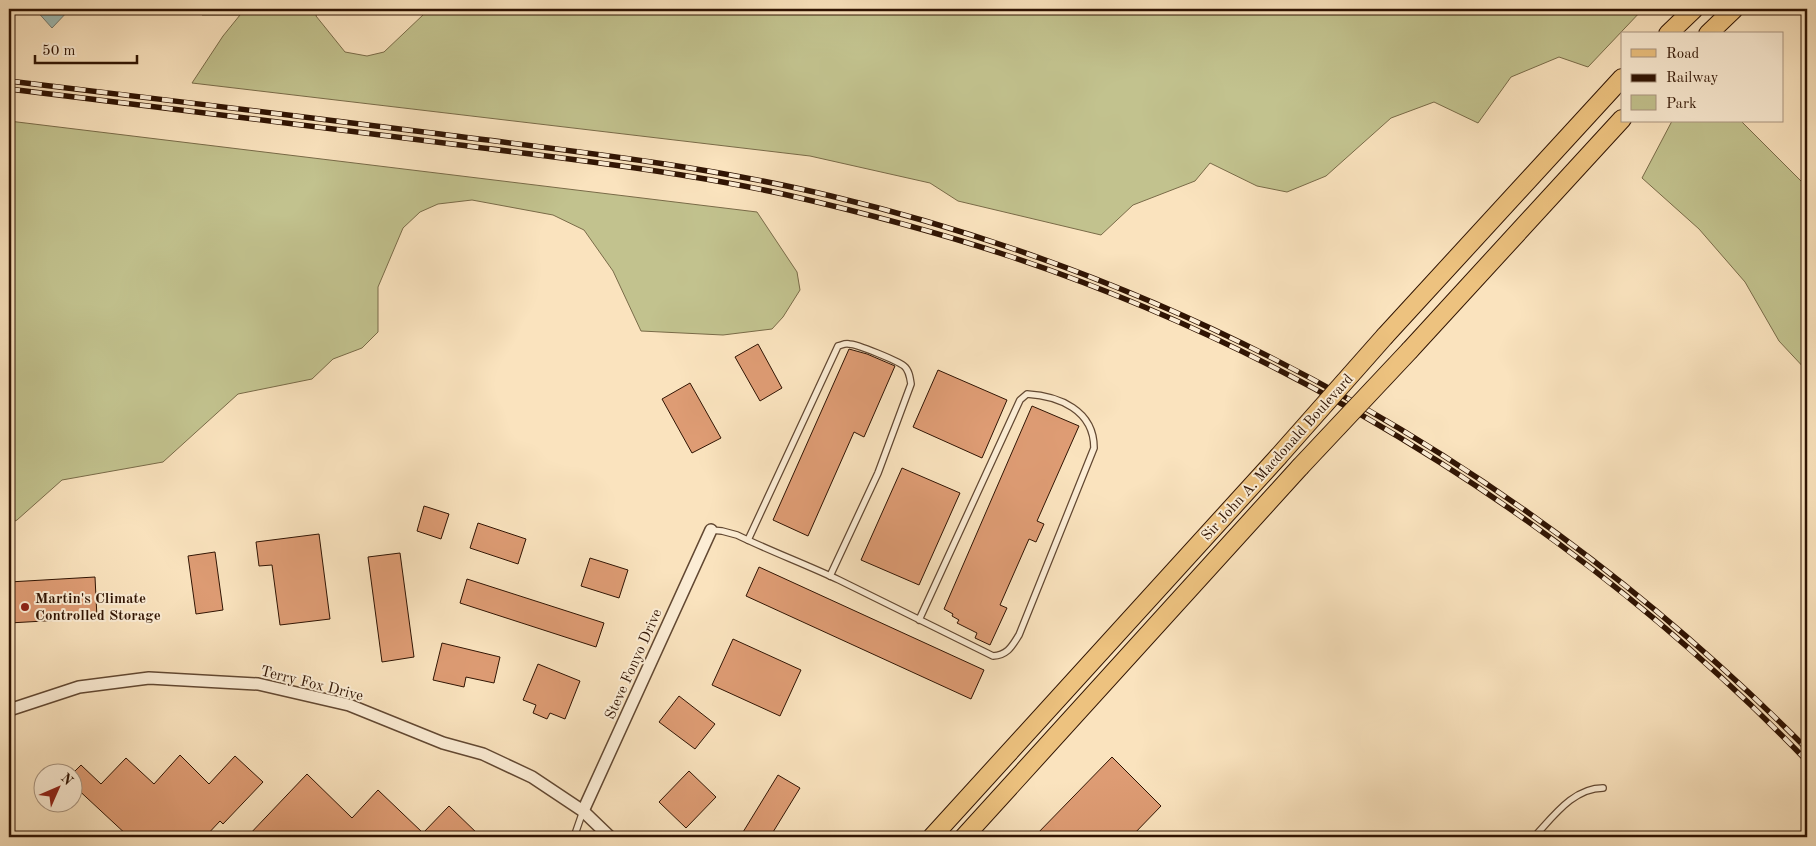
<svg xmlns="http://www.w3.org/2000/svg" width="1816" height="846" font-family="'Old Standard TT',serif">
  <rect width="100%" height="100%" fill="#fae3be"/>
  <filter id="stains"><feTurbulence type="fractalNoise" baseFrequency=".004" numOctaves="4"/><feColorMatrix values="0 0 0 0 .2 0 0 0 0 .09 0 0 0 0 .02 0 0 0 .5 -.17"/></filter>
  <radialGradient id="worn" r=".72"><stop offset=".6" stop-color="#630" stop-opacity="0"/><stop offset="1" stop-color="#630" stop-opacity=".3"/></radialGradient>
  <g fill="#c2c28e" stroke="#796b48">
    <path d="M208 9H318L316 16 345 52 367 56 384 52 424 14 428 9H1643L1588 67 1559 57 1511 77 1478 123 1434 102 1391 118 1326 176 1287 192 1257 186 1210 163 1195 181 1133 205 1101 235 958 201 930 183 810 156 192 83 223 36 240 15H202Z"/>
    <path d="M9 121 757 212 797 272 800 290 783 317 772 329 723 335 641 331 613 271 584 230 553 215 472 200 438 204 420 212 403 228 378 287V332L362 348 333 359 312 379 238 394 163 462 62 480 17 520 9 524Z"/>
    <path d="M1672 121H1741L1804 184 1807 181V371L1779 341 1745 282 1699 229 1642 178Z"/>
  </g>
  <path fill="#9fbdb7" stroke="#73796f" d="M35 9H70L52 28Z"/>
  <g fill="#de9c74" stroke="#301403">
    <path d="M758 344 782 388 760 401 735 357Z"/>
    <path d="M849 349 867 354 895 366 864 437 854 432 808 536 773 520Z"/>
    <path d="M938 370 1007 400 982 458 913 427Z"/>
    <path d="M690 383 721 438 692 453 662 399Z"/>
    <path d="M1032 406 1079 426 1037 521 1044 524 1036 542 1029 539 1000 605 1007 608 990 645 975 638 977 633 957 623 959 620 952 616 953 614 944 609Z"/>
    <path d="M902 468 960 493 919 585 861 560Z"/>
    <path d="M424 506 449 514 441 539 417 531Z"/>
    <path d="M478 523 526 539 518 564 470 548Z"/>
    <path d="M319 534 330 619 280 625 272 565 259 566 256 542Z"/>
    <path d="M215 552 223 610 196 614 188 556Z"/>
    <path d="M400 553 414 657 382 662 368 557Z"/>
    <path d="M590 558 628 570 619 598 581 586Z"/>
    <path d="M759 567 984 670 971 699 746 596Z"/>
    <path d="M95 577 97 618 9 623V582Z"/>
    <path d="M467 579 604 623 596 647 460 603Z"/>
    <path d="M733 639 801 670 780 716 712 685Z"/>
    <path d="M442 643 500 657 494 683 466 677 464 687 433 680Z"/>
    <path d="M538 664 580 681 565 719 550 713 547 719 533 713 536 705 523 700Z"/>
    <path d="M679 696 715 724 695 749 659 722Z"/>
    <path d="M180 755 209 784 235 756 263 782 223 824 220 821 205 837H129L72 784V774L81 765 101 784 126 758 154 784Z"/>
    <path d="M1112 757 1161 806 1131 837H1034Z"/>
    <path d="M689 771 716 797 686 828 659 802Z"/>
    <path d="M307 774 352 818 378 790 423 833 449 806 481 837H247Z"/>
    <path d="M778 775 800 788 770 837H740Z"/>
  </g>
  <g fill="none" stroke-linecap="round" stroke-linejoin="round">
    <g stroke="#624832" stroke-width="8">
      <g id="service">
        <path d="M711 530 722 531 737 535C770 551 805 564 839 580 890 605 942 631 993 656 1008 655 1012 646 1019 635L1094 448C1094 410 1059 396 1027 394L1020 400 919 620"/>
        <path d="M748 540 838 346C842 345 845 343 849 344 857 344 898 361 904 366 909 370 910 377 911 384L878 473 830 576"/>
        <path d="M574 837 583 811"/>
        <path d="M1534 837C1553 817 1573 788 1603 788"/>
      </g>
    </g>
    <g stroke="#624832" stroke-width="14">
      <g id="minor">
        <path d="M9 710 79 687 149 678 258 684 349 705 443 743 483 754 532 777 583 811 610 837"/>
        <path d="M583 811 711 530"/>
      </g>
    </g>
    <g stroke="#301403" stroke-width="20">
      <g id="primary">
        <path d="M1668 34 1694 9"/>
        <path d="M1708 34 1734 9"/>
        <path d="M1385 336 1622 78"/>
        <path d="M1410 350 1622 119"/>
        <path d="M932 837 1278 457"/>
        <path d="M964 837 1300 467"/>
      </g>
    </g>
    <use href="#service" stroke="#fcedd5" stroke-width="5.5"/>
    <use href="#minor" stroke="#fcedd5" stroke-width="11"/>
    <use href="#primary" stroke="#edc27f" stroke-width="18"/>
    <g stroke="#301403" stroke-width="5.5">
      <g id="rail">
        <path d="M9 81C153 98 296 116 440 134 571 151 703 165 831 196 1203 285 1537 477 1807 749"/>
        <path d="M9 89C159 107 310 126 460 145 568 159 677 171 783 194 861 212 937 232 1012 257 1308 356 1591 537 1807 761"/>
      </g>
    </g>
    <use href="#rail" stroke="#fcedd5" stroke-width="4" stroke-dasharray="11" stroke-linecap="butt"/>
    <g stroke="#301403" stroke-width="20" stroke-linecap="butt">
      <g id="primary-bridge">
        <path d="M1278 457 1385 336"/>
        <path d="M1300 467 1410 350"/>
      </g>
    </g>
    <use href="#primary-bridge" stroke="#edc27f" stroke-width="18"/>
  </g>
  <circle fill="#8f2418" stroke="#fcedd5" stroke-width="2" cx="25" cy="607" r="5"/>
  <g text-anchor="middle" stroke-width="4" stroke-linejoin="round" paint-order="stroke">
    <g font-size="15" fill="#301403" stroke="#fcedd5">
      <text transform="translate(1277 457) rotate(-48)" y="5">Sir John A. Macdonald Boulevard</text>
      <text transform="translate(633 664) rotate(-66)" y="5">Steve Fonyo Drive</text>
      <text transform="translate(312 683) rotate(14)" y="5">Terry Fox Drive</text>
    </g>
    <g font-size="15" font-weight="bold" fill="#301403" stroke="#fcedd5" text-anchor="start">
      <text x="35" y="603">Martin's Climate<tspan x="35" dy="17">Controlled Storage</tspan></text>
    </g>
  </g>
  <rect width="1816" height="846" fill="none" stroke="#fae3be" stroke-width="30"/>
  <rect x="10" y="10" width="1796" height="826" fill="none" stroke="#301403" stroke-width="2.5"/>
  <rect x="15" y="15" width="1786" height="816" fill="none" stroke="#301403"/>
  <rect x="1621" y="32" width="162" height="90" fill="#fcedd5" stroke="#aa9681"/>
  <rect x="1631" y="49" width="25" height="8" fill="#edc27f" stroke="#aa9681"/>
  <text x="1666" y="58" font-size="15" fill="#301403">Road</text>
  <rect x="1631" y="74" width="25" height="8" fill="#301403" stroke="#aa9681"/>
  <text x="1666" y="82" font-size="15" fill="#301403">Railway</text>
  <rect x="1631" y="95" width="25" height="15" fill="#c2c28e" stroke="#aa9681"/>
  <text x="1666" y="108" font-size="15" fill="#301403">Park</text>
  <g transform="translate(58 788) rotate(45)"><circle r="24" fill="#fcedd5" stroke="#aa9681"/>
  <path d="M0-4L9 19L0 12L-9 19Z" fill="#8f2418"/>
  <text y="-8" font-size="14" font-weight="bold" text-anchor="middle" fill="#301403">N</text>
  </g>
  <path d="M35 55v8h102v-8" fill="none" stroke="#301403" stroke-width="2.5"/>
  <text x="42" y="55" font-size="15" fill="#301403" stroke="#fcedd5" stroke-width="4" paint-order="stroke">50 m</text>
  <rect width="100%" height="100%" filter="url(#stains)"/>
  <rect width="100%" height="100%" fill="url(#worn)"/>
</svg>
